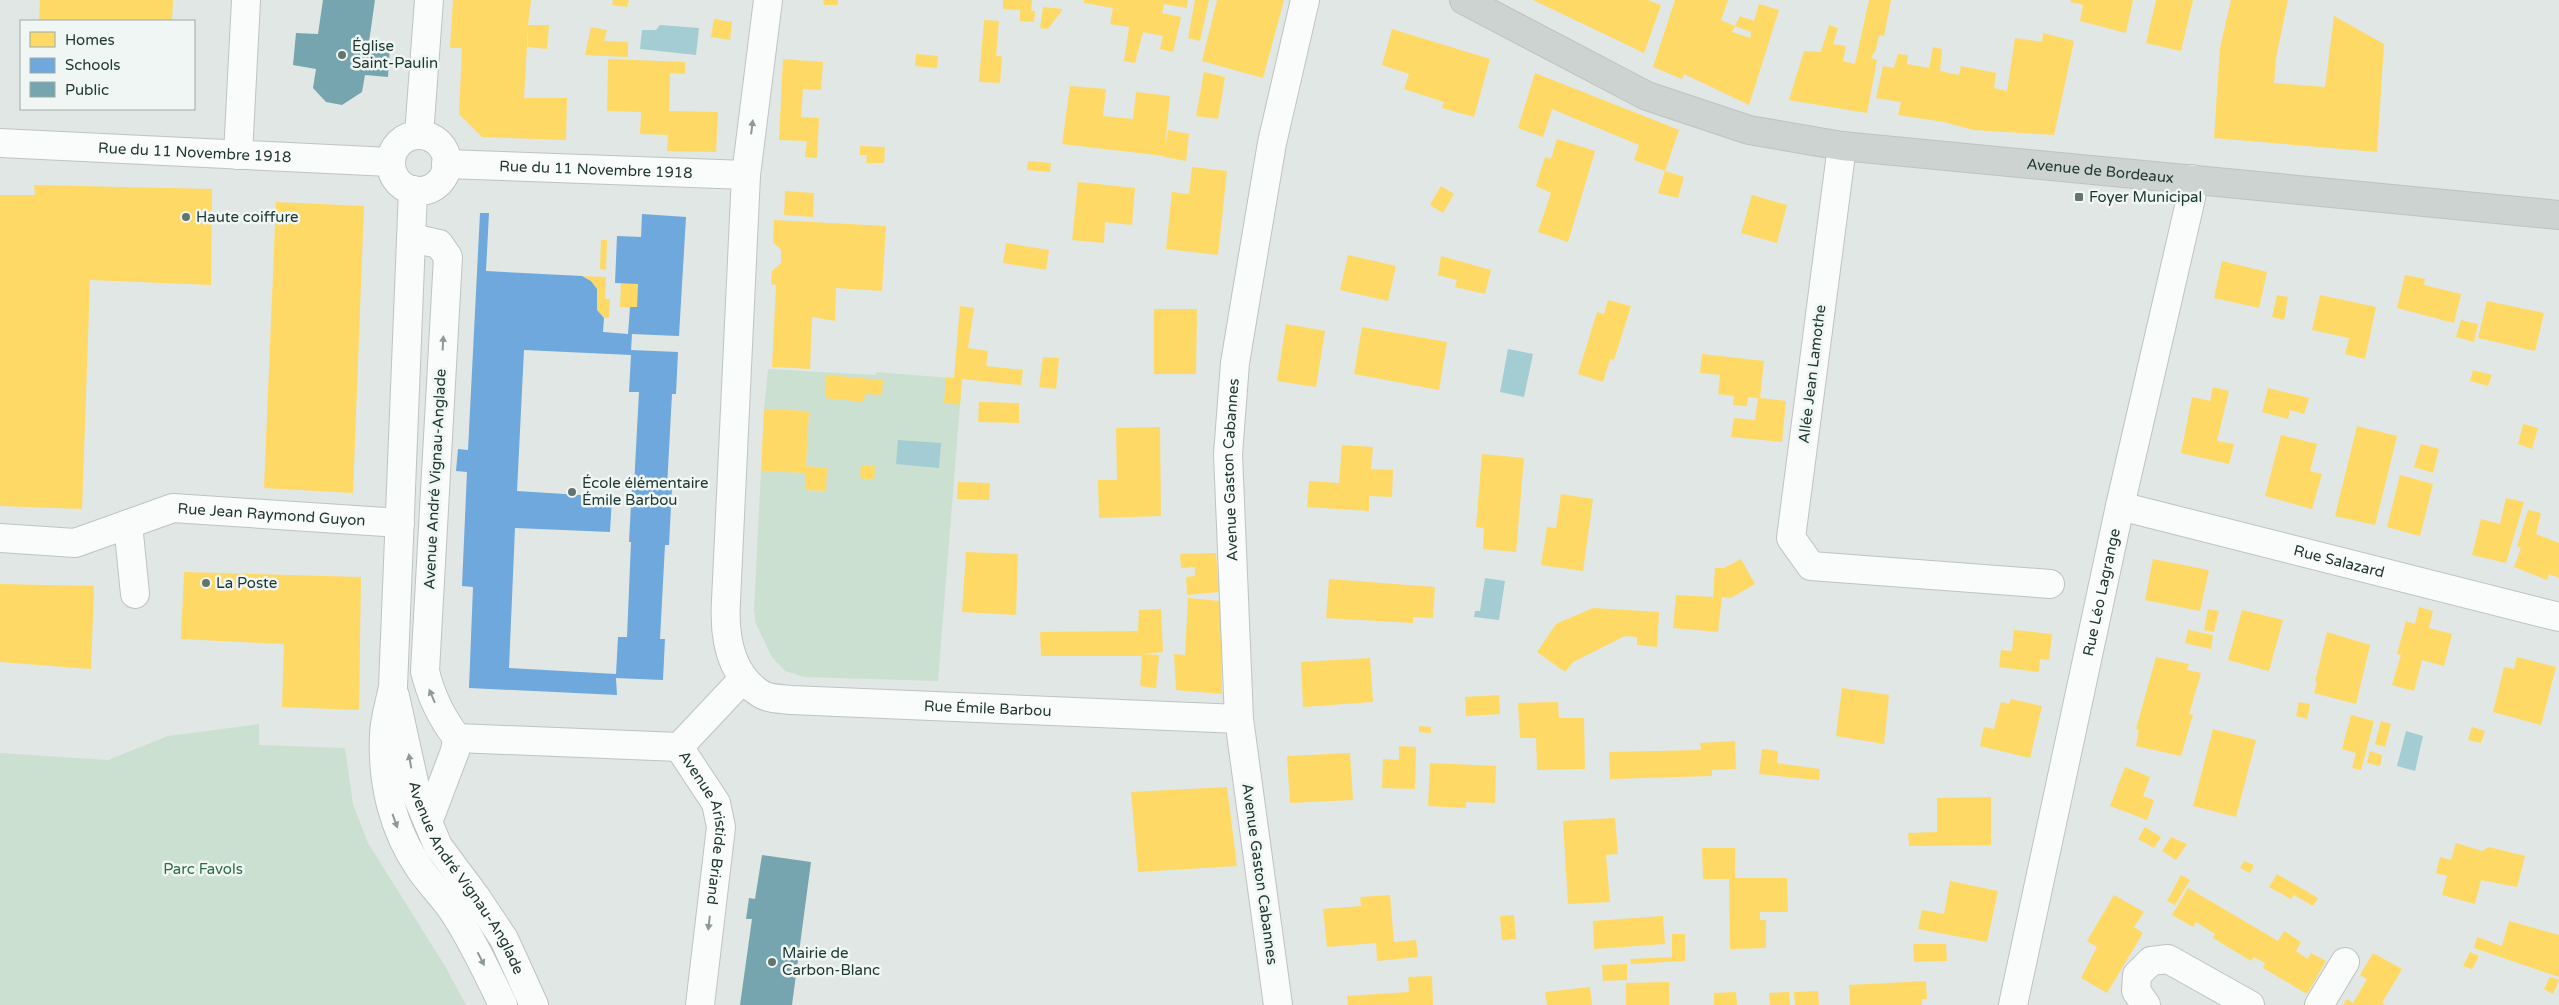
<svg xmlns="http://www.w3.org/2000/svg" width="2559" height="1005" font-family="'Varela Round',sans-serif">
  <rect width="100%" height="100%" fill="#e1e7e4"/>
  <g fill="#cbe0d1">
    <path d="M768 369 875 375 877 372 962 379 938 681 804 677 785 671 772 657 756 624 754 610 761 471 805 473V490L825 491 827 468 806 466 809 411 764 409Z"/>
    <path d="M259 724V745L345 748 353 804 368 843 445 966 466 1005H0V753L108 760 168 736Z"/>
  </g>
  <g fill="#a3cdd3">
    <path d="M660 25 699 28 696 55 640 49 642 30H656Z"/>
    <path d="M1508 349 1533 354 1524 397 1500 392Z"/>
    <path d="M898 440 941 443 939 468 896 464Z"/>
    <path d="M1485 578 1505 581 1499 620 1474 617 1475 611H1480Z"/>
    <path d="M2406 731 2423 736 2415 771 2397 766Z"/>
  </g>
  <g fill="#ffd966" fill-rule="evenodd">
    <path d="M40 0H173L172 21H39Z"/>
    <path d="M453 0H531L528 25H549L547 49 528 47V27L524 98H567L566 140 482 137 459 114 462 48H450Z"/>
    <path d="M613 0H629L627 7 612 5Z"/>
    <path d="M823 0H838V5H824Z"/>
    <path d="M1003 0H1032L1031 11H1035L1034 22 1020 21V10L1003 9Z"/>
    <path d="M1084 0H1188L1187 8 1164 4 1162 13 1181 17 1173 52 1160 49 1163 36 1143 32 1135 63 1124 61 1129 27 1110 24 1113 8 1084 3Z"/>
    <path d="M1195 0H1209L1200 41 1188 38Z"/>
    <path d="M1217 0H1284L1263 78 1202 61Z"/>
    <path d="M1533 0H1648L1661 5 1644 53Z"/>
    <path d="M1675 0H1728L1721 20 1735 26 1740 16 1754 21 1759 4 1779 10 1749 105 1684 74 1682 79 1653 67ZM1735 26 1751 32 1750 38 1732 32Z"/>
    <path d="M1869 0H1891L1884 36 1879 35 1876 49 1871 58 1877 60 1867 113 1789 100 1804 51 1821 52 1829 25 1838 28 1833 44 1846 46 1843 61 1855 64Z"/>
    <path d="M2071 0H2133L2126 33 2080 21 2083 5 2070 2Z"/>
    <path d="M2156 0H2193L2181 51 2146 43Z"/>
    <path d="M2231 0H2288L2276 58 2274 83 2325 87 2334 16 2384 44 2377 152 2214 138 2220 48Z"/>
    <path d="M1043 7 1063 9 1048 29 1040 28Z"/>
    <path d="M714 19 732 22 730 40 711 37Z"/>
    <path d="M984 20 999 21 996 56H1002L1000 83 979 82Z"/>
    <path d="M591 27 607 30 604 41 628 42V57L585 55Z"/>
    <path d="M1392 29 1490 59 1474 117 1442 108 1444 102 1404 89 1409 74 1382 65Z"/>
    <path d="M2043 33 2074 41 2054 135 1973 130 1944 122 1898 115 1901 102 1876 98 1883 66 1894 68 1898 54 1908 55 1907 64 1929 68 1933 47 1942 49 1940 71 1959 75 1961 66 1996 73 1994 88 2007 91 2015 38 2042 42Z"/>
    <path d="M916 54 938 56 937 68 915 66Z"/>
    <path d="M608 59 685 62V74L670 73 669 111 718 112 716 152 667 151 668 135 640 134 641 112 607 111Z"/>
    <path d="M783 59 823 62 821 90 803 89 801 117 819 118 817 158 805 157 807 141 779 140Z"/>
    <path d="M1204 72 1225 77 1218 119 1196 116Z"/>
    <path d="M1535 73 1679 130 1665 171 1634 160 1639 145 1552 109 1543 137 1518 128Z"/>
    <path d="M1070 86 1106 89 1103 116 1133 119 1136 92 1170 96 1165 147 1168 130 1189 134 1186 161 1164 157V156L1062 144Z"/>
    <path d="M1557 139 1595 151 1568 242 1538 232 1551 193 1536 186 1545 157 1551 159Z"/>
    <path d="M860 146 885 147 884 163H866L867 155H860Z"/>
    <path d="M1028 161 1051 163 1050 172 1027 170Z"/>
    <path d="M1192 167 1227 171 1218 255 1166 249 1172 192 1189 194Z"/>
    <path d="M1665 171 1684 177 1678 198 1658 193Z"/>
    <path d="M1078 182 1135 188 1132 225 1105 222 1104 243 1072 240Z"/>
    <path d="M34 185 212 189 211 285 90 280 82 509 0 506V195H35Z"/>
    <path d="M1441 186 1454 194 1443 213 1430 205Z"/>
    <path d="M785 191 814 193 813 217 784 215Z"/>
    <path d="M1752 195 1787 205 1777 243 1741 233Z"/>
    <path d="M276 202 364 206 353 493 264 488Z"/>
    <path d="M774 220 886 226 882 291 836 288 835 321 812 317 810 369 772 367 776 285 771 284 772 271 781 263V250L773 242Z"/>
    <path d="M601 240H607L606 270 600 269Z"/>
    <path d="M1006 243 1049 250 1046 270 1003 263Z"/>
    <path d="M1348 255 1396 266 1388 301 1340 290Z"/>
    <path d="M1441 256 1491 270 1485 294 1455 287 1457 280 1438 275Z"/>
    <path d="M2222 261 2267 272 2259 308 2214 298Z"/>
    <path d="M2405 275 2425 279 2424 285 2461 294 2454 323 2397 308Z"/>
    <path d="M583 276 606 277 605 299H610L609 318H604L597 310V289L591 281Z"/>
    <path d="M621 283 638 284 637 307H620Z"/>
    <path d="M2277 295 2288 297 2284 320 2272 317Z"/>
    <path d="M2320 295 2376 307 2365 359 2345 354 2349 338 2312 330Z"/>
    <path d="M1608 300 1631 306 1614 360 1610 359 1603 382 1578 374 1597 312 1604 314Z"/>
    <path d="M2487 301 2544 313 2535 351 2478 338Z"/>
    <path d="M960 306 974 308 968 348 988 351 986 366 1023 370 1021 385 962 379 960 405 944 403 946 377 954 378Z"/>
    <path d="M1154 309H1197L1196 374H1154Z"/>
    <path d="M2461 320 2478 324 2474 342 2456 337Z"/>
    <path d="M1286 324 1325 331 1316 387 1277 381Z"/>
    <path d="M1362 327 1447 342 1439 390 1354 374Z"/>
    <path d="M1702 354 1764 361 1760 398 1786 401 1782 442 1731 437 1734 418 1755 420 1758 398 1748 397 1747 406 1733 405 1734 396 1718 394 1720 375 1700 373Z"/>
    <path d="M1043 357 1059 358 1056 389 1039 387Z"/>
    <path d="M2473 370 2492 375 2488 386 2470 381Z"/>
    <path d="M826 375 883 380 882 395 865 394 864 402 825 398Z"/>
    <path d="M2213 387 2229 391 2217 441 2234 444 2229 464 2181 453 2192 397 2210 401Z"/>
    <path d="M2268 388 2309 398 2304 414 2290 410 2288 419 2262 412Z"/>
    <path d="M979 402 1019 403V423L978 422Z"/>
    <path d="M764 409 809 411 806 466 827 468 826 491 805 490V473L761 471Z"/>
    <path d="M2523 424 2538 428 2532 449 2518 444Z"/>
    <path d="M2357 426 2397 436 2375 525 2335 516Z"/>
    <path d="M1160 427 1161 516 1099 518 1098 480H1117L1116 428Z"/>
    <path d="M2281 435 2317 444 2310 471 2322 474 2312 509 2265 496Z"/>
    <path d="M2421 444 2439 449 2433 473 2414 467Z"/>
    <path d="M1342 445 1373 447 1371 469 1393 470 1392 497 1369 496V511L1307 507 1309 481 1339 483Z"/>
    <path d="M1482 454 1524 458 1516 552 1483 549 1484 528 1476 527Z"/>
    <path d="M861 465 875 466 874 480 860 478Z"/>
    <path d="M2400 475 2433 484 2420 536 2387 527Z"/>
    <path d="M958 482 990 483 989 500 957 499Z"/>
    <path d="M1561 494 1593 499 1583 571 1541 565 1547 527 1556 528Z"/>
    <path d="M2506 498 2524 502 2506 563 2472 555 2481 519 2500 524Z"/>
    <path d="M2528 510 2541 513 2536 534 2559 543V578L2549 574 2547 580 2514 567 2521 548 2517 546Z"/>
    <path d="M966 552 1018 554 1016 615 962 612Z"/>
    <path d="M1216 553 1219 592 1187 595 1186 577 1195 576V567L1181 568 1180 554Z"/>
    <path d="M1741 559 1755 584 1731 598 1722 597 1718 632 1673 628 1676 595 1713 597 1715 568H1724Z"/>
    <path d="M2153 559 2209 570 2200 611 2145 600Z"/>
    <path d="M184 572 361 577 359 710 282 707 284 644 181 639Z"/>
    <path d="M1329 579 1435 587 1433 618 1413 617V623L1326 618Z"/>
    <path d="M0 584 94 586 91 669 0 662Z"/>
    <path d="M1188 598 1220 601 1222 694 1176 690 1174 654 1185 655Z"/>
    <path d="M2419 607 2433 611 2429 628 2452 634 2444 666 2422 660 2414 691 2392 685 2401 655 2397 654 2406 621 2415 624Z"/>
    <path d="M1593 608 1659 612 1657 647 1637 645V637L1625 636 1573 662 1565 672 1537 652 1556 624Z"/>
    <path d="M1161 609 1163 652 1142 654 1159 655 1156 688 1140 686 1142 656H1041L1040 632 1138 631 1139 610Z"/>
    <path d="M2208 609 2219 611 2214 632 2204 630Z"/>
    <path d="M2242 610 2283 620 2269 671 2228 660Z"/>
    <path d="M2014 630 2052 634 2049 660 2040 659 2039 672 1999 667 2001 650 2012 651Z"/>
    <path d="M2188 630 2213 635 2211 649 2185 643Z"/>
    <path d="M2327 632 2370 645 2356 704 2314 693 2317 682H2315Z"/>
    <path d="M2156 657 2189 664 2187 670 2201 673 2189 714H2193L2181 756 2136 746 2139 730 2136 729Z"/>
    <path d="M2517 657 2556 667 2541 725 2493 712 2504 667 2514 669Z"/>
    <path d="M1370 658 1373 702 1303 707 1301 662Z"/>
    <path d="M1842 688 1889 695 1884 744 1836 736Z"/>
    <path d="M1499 695 1500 714 1466 716 1465 697Z"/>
    <path d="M2011 699 2042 706 2030 758 1980 746 1984 727 1994 729 2001 702 2009 704Z"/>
    <path d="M1558 702 1559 718H1584L1585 769 1537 770 1536 738H1520L1518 703Z"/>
    <path d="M2299 702 2310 704 2307 719 2296 716Z"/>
    <path d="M2351 715 2374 721 2361 770 2352 768 2356 753 2342 749Z"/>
    <path d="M2381 721 2391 724 2385 747 2375 744Z"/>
    <path d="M1419 726 1431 727V733L1419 732Z"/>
    <path d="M2472 727 2485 731 2481 743 2468 740Z"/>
    <path d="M2213 729 2256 740 2236 817 2193 806Z"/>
    <path d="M1735 741 1736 769 1712 770V776L1610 779 1609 752 1701 750 1700 743Z"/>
    <path d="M1399 746 1416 747 1415 789 1382 788 1383 759 1399 760Z"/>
    <path d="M1762 749 1778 751 1777 763 1820 769 1819 780 1759 774Z"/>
    <path d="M2370 751 2382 755 2380 766 2367 763Z"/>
    <path d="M1350 753 1353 800 1290 803 1287 756Z"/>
    <path d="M1430 763 1496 766 1495 803 1466 802V808L1428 806Z"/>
    <path d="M2125 767 2150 777 2143 796 2154 800 2147 820 2110 806Z"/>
    <path d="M1227 787 1237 866 1138 872 1131 792Z"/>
    <path d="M1991 797V845L1909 846 1908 833 1937 832V798Z"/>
    <path d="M1615 818 1618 854 1606 855 1610 902 1568 904 1563 821Z"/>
    <path d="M2145 827 2161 837 2154 848 2138 839Z"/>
    <path d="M2171 837 2187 844 2176 860 2162 851Z"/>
    <path d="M2456 843 2482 851 2489 847 2525 856 2517 887 2481 880 2475 904 2442 895 2447 876 2436 873 2440 857 2451 860Z"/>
    <path d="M1702 848H1735V878H1787L1788 912H1760V920H1766V948L1730 949 1729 879H1703Z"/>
    <path d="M2244 861 2254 865 2250 873 2240 868Z"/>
    <path d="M2277 874 2318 898 2313 906 2294 895 2291 899 2269 887Z"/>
    <path d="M2181 875 2190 880 2175 905 2167 901Z"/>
    <path d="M1950 881 1998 891 1987 942 1918 929 1922 910 1944 914Z"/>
    <path d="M2188 888 2278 941 2284 931 2301 942 2296 951 2308 959 2311 953 2326 961 2307 994 2263 968 2265 963 2254 957 2251 961 2213 938 2215 934 2196 922 2193 927 2172 915Z"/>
    <path d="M1390 895 1394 942 1416 940 1418 957 1377 961 1376 943 1327 947 1323 909 1361 906 1360 897Z"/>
    <path d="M2114 895 2144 912 2134 927 2143 933 2107 993 2081 978 2097 947 2087 941Z"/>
    <path d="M1514 915 1516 939 1502 940 1500 916Z"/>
    <path d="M1663 916 1665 944 1594 949 1593 921Z"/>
    <path d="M2509 921 2559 935V977L2474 948 2477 937 2502 946Z"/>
    <path d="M1672 934H1685V961L1631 964 1630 959 1672 957Z"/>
    <path d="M1913 944H1946L1947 961 1914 962Z"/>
    <path d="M2470 952 2479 956 2472 969 2463 966Z"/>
    <path d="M2373 953 2402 969 2382 1003 2385 1005H2343L2347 999 2353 1003 2367 979 2360 975Z"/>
    <path d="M1627 964V980L1603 981 1602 965Z"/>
    <path d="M1432 976 1433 1005H1348L1347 996 1409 992 1408 977Z"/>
    <path d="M2550 977 2559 980 2553 994 2544 989Z"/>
    <path d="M1926 981 1927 999H1922V1005H1850L1849 985Z"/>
    <path d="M1669 982V1005H1626V983Z"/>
    <path d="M1590 987 1592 1005H1547L1545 992Z"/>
    <path d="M1818 991 1819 1005H1795L1794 992Z"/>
    <path d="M1736 992 1737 1005H1714V993Z"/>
    <path d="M1789 992 1790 1005H1770L1769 993Z"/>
  </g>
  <path fill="#6fa8dc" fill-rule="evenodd" d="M480 213H489L486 271 582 276 591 281 597 289V310L604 318 603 332 628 334 630 307H637L638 284 615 283 617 236 641 237 642 214 686 217 679 336 632 334 631 350 678 352 676 394H672L667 487H672L669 545H665L660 639H665L663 680 616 678 617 695 469 688 473 587 462 586 467 472 456 471 458 449 468 450ZM524 350 631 355 629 392H639L634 486 632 485 629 542H631L627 637H618L616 674 509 668 515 528 610 532 612 497 517 491Z"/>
  <g fill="#76a5af">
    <path d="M323 0H375L369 42 390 44 388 77 365 75 362 92 342 105 326 102 313 88 316 69 293 65 296 33 318 34Z"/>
    <path d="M762 855 811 862 792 1005H740L752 919H746L749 898 755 899Z"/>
  </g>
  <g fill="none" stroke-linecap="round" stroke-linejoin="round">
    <g stroke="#bec3c1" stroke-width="30">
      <g id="minor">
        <path id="s1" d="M768 0 746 175 726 601C724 635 729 674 761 694 769 699 782 699 791 700L1239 719"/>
        <path d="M419 135 429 0"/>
        <circle cx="419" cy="163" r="28"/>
        <path id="s2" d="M0 143 390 162"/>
        <path d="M1842 146 1791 538 1811 566 2050 584"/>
        <path d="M238 155 246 0"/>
        <path id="s3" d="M446 164 746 175"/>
        <path d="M413 190 393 687C390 703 384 720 384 736 382 783 393 830 420 869 431 885 445 898 455 914 474 943 488 974 503 1005"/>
        <path d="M411 238 439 244 448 257 425 671C431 697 441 717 457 738"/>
        <path id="s4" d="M2120 506 2559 617"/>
        <path d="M128 524 135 594"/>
        <path id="s5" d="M0 538 75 543 173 508 400 523"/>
        <path id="s6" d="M395 696 417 796 438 846 476 897 504 939 534 1005"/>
        <path d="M457 738 679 747"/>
        <path id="s7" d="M679 747 716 803 721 827 700 1005"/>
        <path d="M679 747 743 679"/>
        <path d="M428 822 455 751 457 738"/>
        <path id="s8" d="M1278 1005 1239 719 1228 454 1235 363 1247 291 1272 143 1305 0"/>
        <path id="s9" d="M2013 1005 2120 506 2191 198 2192 179"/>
        <path d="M2146 1005 2136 991 2137 975 2151 961 2168 959 2250 1005"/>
        <path d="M2319 1005 2345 962"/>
      </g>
    </g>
    <g stroke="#bcc3c1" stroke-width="30">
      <g id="major">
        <path id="s10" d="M1464 0 1647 96 1749 130 1842 146 2559 215"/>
      </g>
    </g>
    <use href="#minor" stroke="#fafbfb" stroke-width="28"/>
    <use href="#major" stroke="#cdd3d1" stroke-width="28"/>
  </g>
  <defs><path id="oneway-solid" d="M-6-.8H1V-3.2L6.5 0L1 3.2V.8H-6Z" transform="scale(1.25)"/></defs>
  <g fill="#8e9a96">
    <use href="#oneway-solid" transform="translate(752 127) rotate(-83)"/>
    <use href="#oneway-solid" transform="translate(443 343) rotate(-87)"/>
    <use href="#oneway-solid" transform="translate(432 696) rotate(-113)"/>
    <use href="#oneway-solid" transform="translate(410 761) rotate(-100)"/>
    <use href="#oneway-solid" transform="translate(395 821) rotate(70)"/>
    <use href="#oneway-solid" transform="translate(709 923) rotate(97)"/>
    <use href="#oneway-solid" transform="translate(481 959) rotate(63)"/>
  </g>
  <g fill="#647570" stroke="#eff6f3" stroke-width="2">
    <circle cx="342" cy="55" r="5"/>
    <rect x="2074" y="192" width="10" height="10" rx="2.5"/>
    <circle cx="186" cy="217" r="5"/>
    <circle cx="572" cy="492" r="5"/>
    <circle cx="206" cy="583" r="5"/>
    <circle cx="772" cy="962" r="5"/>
  </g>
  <g text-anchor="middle" stroke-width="5" stroke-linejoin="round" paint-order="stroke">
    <g font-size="15" fill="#213832" stroke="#eff6f3" text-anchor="start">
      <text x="352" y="51">Église<tspan x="352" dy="17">Saint-Paulin</tspan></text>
      <text x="2089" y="202">Foyer Municipal</text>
      <text x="196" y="222">Haute coiffure</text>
      <text x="582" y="488">École élémentaire<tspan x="582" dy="17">Émile Barbou</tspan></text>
      <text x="216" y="588">La Poste</text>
      <text x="782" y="958">Mairie de<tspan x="782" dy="17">Carbon-Blanc</tspan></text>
    </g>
    <g font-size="15" fill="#213832" stroke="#eff6f3">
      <text dy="5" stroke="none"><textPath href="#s2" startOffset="195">Rue du 11 Novembre 1918</textPath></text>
      <text dy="5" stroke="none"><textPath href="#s3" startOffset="150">Rue du 11 Novembre 1918</textPath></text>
      <text dy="5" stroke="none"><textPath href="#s10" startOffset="668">Avenue de Bordeaux</textPath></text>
      <text transform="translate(1812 374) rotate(-83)" y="5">Allée Jean Lamothe</text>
      <text dy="5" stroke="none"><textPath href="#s8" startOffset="538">Avenue Gaston Cabannes</textPath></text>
      <text transform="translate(435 479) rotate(-87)" y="5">Avenue André Vignau-Anglade</text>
      <text dy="5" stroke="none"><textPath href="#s5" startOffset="278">Rue Jean Raymond Guyon</textPath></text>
      <text dy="5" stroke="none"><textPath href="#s4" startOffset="226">Rue Salazard</textPath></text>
      <text dy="5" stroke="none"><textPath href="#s9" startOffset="422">Rue Léo Lagrange</textPath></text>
      <text dy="5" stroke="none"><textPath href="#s1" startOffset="935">Rue Émile Barbou</textPath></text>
      <text dy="5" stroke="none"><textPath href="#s7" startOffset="88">Avenue Aristide Briand</textPath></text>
      <text transform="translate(1260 874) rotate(82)" y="5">Avenue Gaston Cabannes</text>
      <text dy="5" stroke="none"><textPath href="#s6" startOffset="198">Avenue André Vignau-Anglade</textPath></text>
    </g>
    <g font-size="15" fill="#2e6c46" stroke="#eff6f3">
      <text x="203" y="874">Parc Favols</text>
    </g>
  </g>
  <rect x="20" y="20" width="175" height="90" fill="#eff6f3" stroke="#9daaa6"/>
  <rect x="30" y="32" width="25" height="15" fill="#ffd966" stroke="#9daaa6"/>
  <text x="65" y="45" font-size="15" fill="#213832">Homes</text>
  <rect x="30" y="58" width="25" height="15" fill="#6fa8dc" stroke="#9daaa6"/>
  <text x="65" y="70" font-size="15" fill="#213832">Schools</text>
  <rect x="30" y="82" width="25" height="15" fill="#76a5af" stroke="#9daaa6"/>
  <text x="65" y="95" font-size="15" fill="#213832">Public</text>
</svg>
